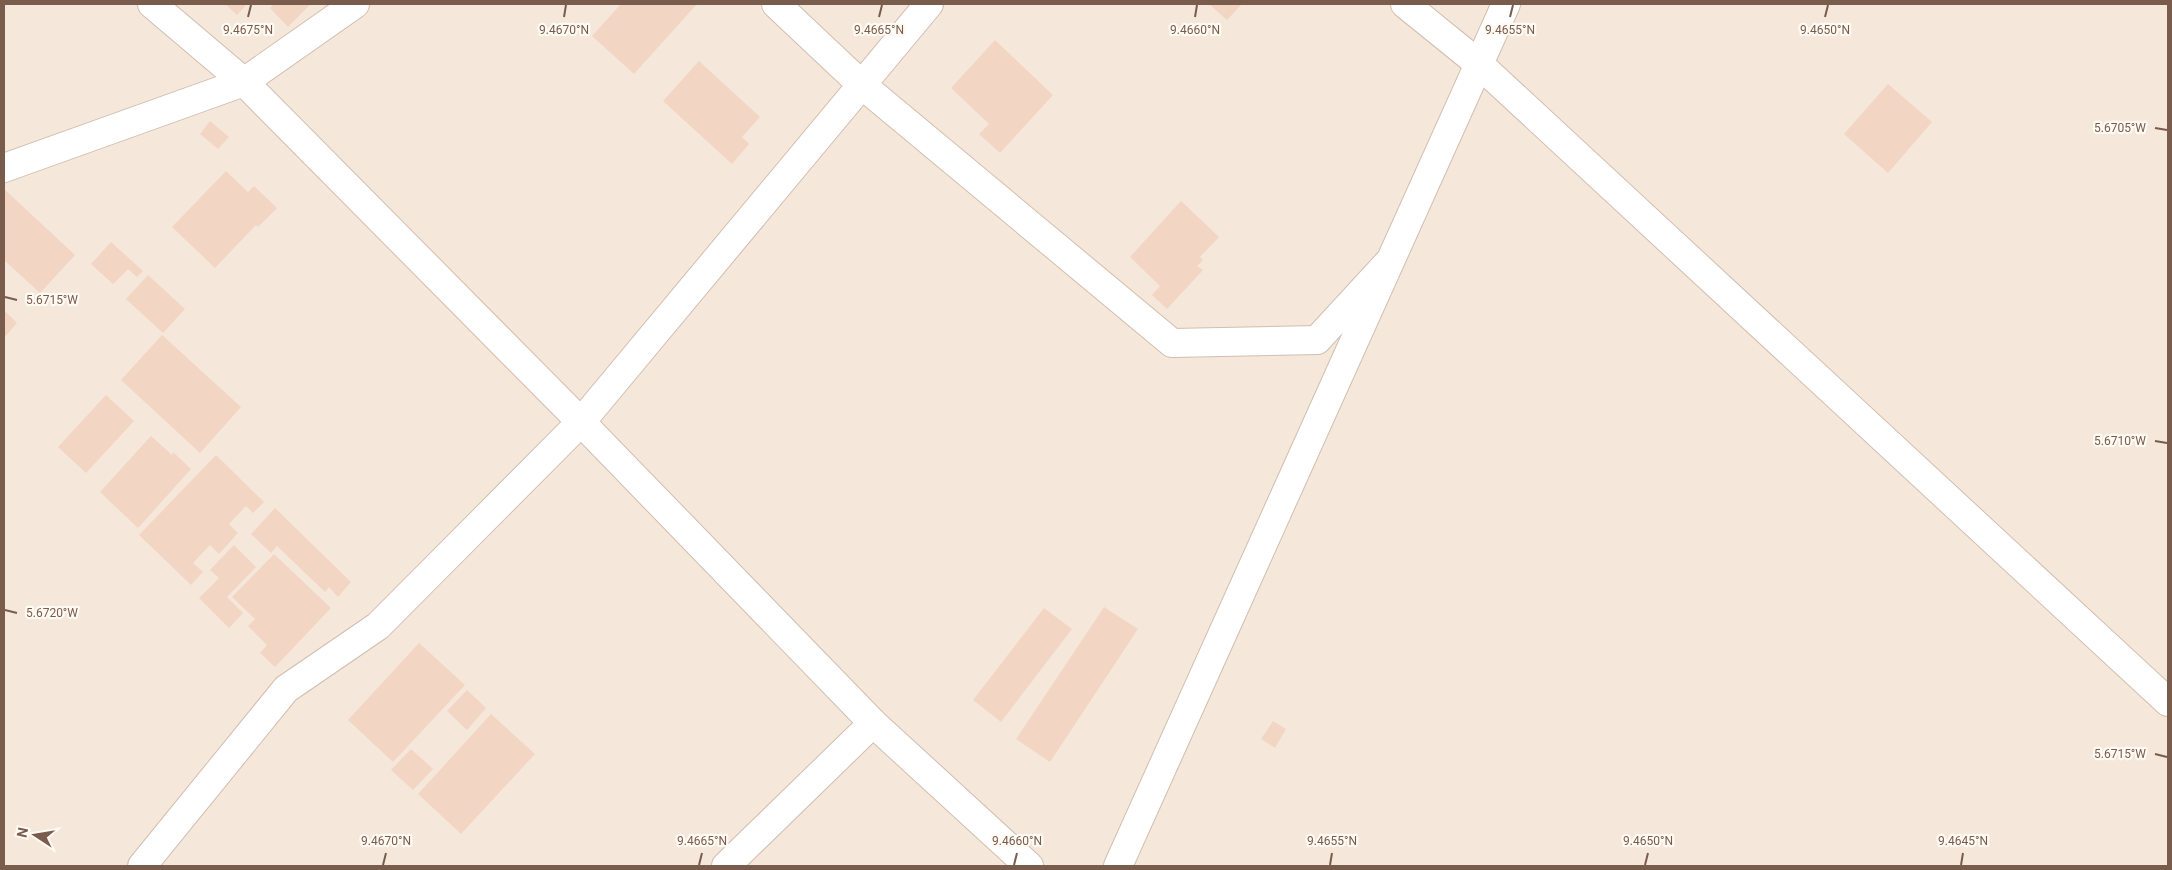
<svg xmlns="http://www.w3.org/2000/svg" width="2172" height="870" font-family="Roboto,sans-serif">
  <rect width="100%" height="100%" fill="#fdf6ec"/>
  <rect fill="#f5e8da" x="4" y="4" width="2164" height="862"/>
  <g fill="#f3d5c3">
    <path d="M225 4H247L237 15Z"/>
    <path d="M274 4H311L288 27 270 8Z"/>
    <path d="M621 4H697L634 74 592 36Z"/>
    <path d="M1209 4H1242L1227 20Z"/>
    <path d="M995 40 1053 95 1000 153 979 134 989 124 951 88Z"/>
    <path d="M699 61 760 117 742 137 749 144 732 164 663 101Z"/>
    <path d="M1888 84 1932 122 1888 173 1844 134Z"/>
    <path d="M210 121 229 137 218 149 200 134Z"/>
    <path d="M226 171 248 192 254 186 277 208 258 227 256 225 215 268 172 227Z"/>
    <path d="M4 189 75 255 40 293 4 260Z"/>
    <path d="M1181 201 1219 237 1200 257 1203 260 1197 266 1203 270 1167 309 1152 295 1160 286 1130 257Z"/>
    <path d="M111 242 143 271 137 277 128 269 113 284 91 264Z"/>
    <path d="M148 275 185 309 163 333 126 299Z"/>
    <path d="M4 310 17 323 4 338Z"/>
    <path d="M162 335 241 407 200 453 121 380Z"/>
    <path d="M106 395 134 421 86 473 58 447Z"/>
    <path d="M151 436 172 455 173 452 191 469 138 528 100 492Z"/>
    <path d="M216 455 264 502 253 513 246 506 229 524 238 533 219 554 210 545 193 563 203 572 191 585 139 535Z"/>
    <path d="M275 508 351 582 338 597 329 587 325 592 277 546 271 553 251 534Z"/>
    <path d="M234 545 256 567 227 597 243 613 229 628 199 598 219 578 210 570Z"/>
    <path d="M274 554 331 608 275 667 260 653 267 645 248 626 255 619 232 597Z"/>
    <path d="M1104 607 1138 629 1050 762 1016 739Z"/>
    <path d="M1044 608 1072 629 1001 722 973 700Z"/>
    <path d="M419 643 465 685 393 762 348 720Z"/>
    <path d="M467 690 486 708 467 730 447 711Z"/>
    <path d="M491 714 535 754 461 834 418 794Z"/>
    <path d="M1273 721 1286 729 1275 748 1261 739Z"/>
    <path d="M411 749 433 769 413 790 391 770Z"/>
  </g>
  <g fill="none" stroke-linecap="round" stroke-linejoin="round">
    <g stroke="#d1beb0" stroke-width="30">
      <g id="minor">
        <path d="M152 4 244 82 581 422 873 723 1029 866"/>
        <path d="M776 4 862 85 1172 343 1317 340 1387 264"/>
        <path d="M1405 4 1479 64 2168 702"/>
        <path d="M4 168 244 82 355 4"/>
        <path d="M142 866 286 689 378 626 581 422 929 4"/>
        <path d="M726 866 873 723"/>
      </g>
    </g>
    <g stroke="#d1beb0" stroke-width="30">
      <path id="tertiary" d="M1118 866 1506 4"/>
    </g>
    <use href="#minor" stroke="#fff" stroke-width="28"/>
    <use href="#tertiary" stroke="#fff" stroke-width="28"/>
  </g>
  <path fill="none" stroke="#7a5c4d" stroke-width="2" d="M248 17 251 5M564 17 566 5M879 17 882 5M1195 17 1197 5M1510 17 1513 5M1825 17 1828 5M2155 128 2167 130M5 297 17 300M2155 441 2167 443M5 610 17 613M2155 754 2167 757M383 865 386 853M699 865 702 853M1014 865 1017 853M1330 865 1332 853M1645 865 1648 853M1961 865 1963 853"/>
  <g font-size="12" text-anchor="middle" fill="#7a5c4d" stroke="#fffaf3" stroke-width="4.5" stroke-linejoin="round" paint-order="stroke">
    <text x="248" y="34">9.4675°N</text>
    <text x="564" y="34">9.4670°N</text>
    <text x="879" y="34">9.4665°N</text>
    <text x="1195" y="34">9.4660°N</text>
    <text x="1510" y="34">9.4655°N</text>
    <text x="1825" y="34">9.4650°N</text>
    <text x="2120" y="132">5.6705°W</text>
    <text x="52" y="304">5.6715°W</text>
    <text x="2120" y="445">5.6710°W</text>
    <text x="52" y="617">5.6720°W</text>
    <text x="2120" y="758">5.6715°W</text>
    <text x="386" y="845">9.4670°N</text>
    <text x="702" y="845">9.4665°N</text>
    <text x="1017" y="845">9.4660°N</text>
    <text x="1332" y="845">9.4655°N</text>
    <text x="1648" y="845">9.4650°N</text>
    <text x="1963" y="845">9.4645°N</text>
  </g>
  <rect width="2172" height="870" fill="none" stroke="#7a5c4d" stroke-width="10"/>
  <g transform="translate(35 835) rotate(282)" stroke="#fffaf3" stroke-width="4" paint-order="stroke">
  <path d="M0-4L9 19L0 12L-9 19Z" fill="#7a5c4d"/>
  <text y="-8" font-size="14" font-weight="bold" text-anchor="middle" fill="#7a5c4d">N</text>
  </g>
</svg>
